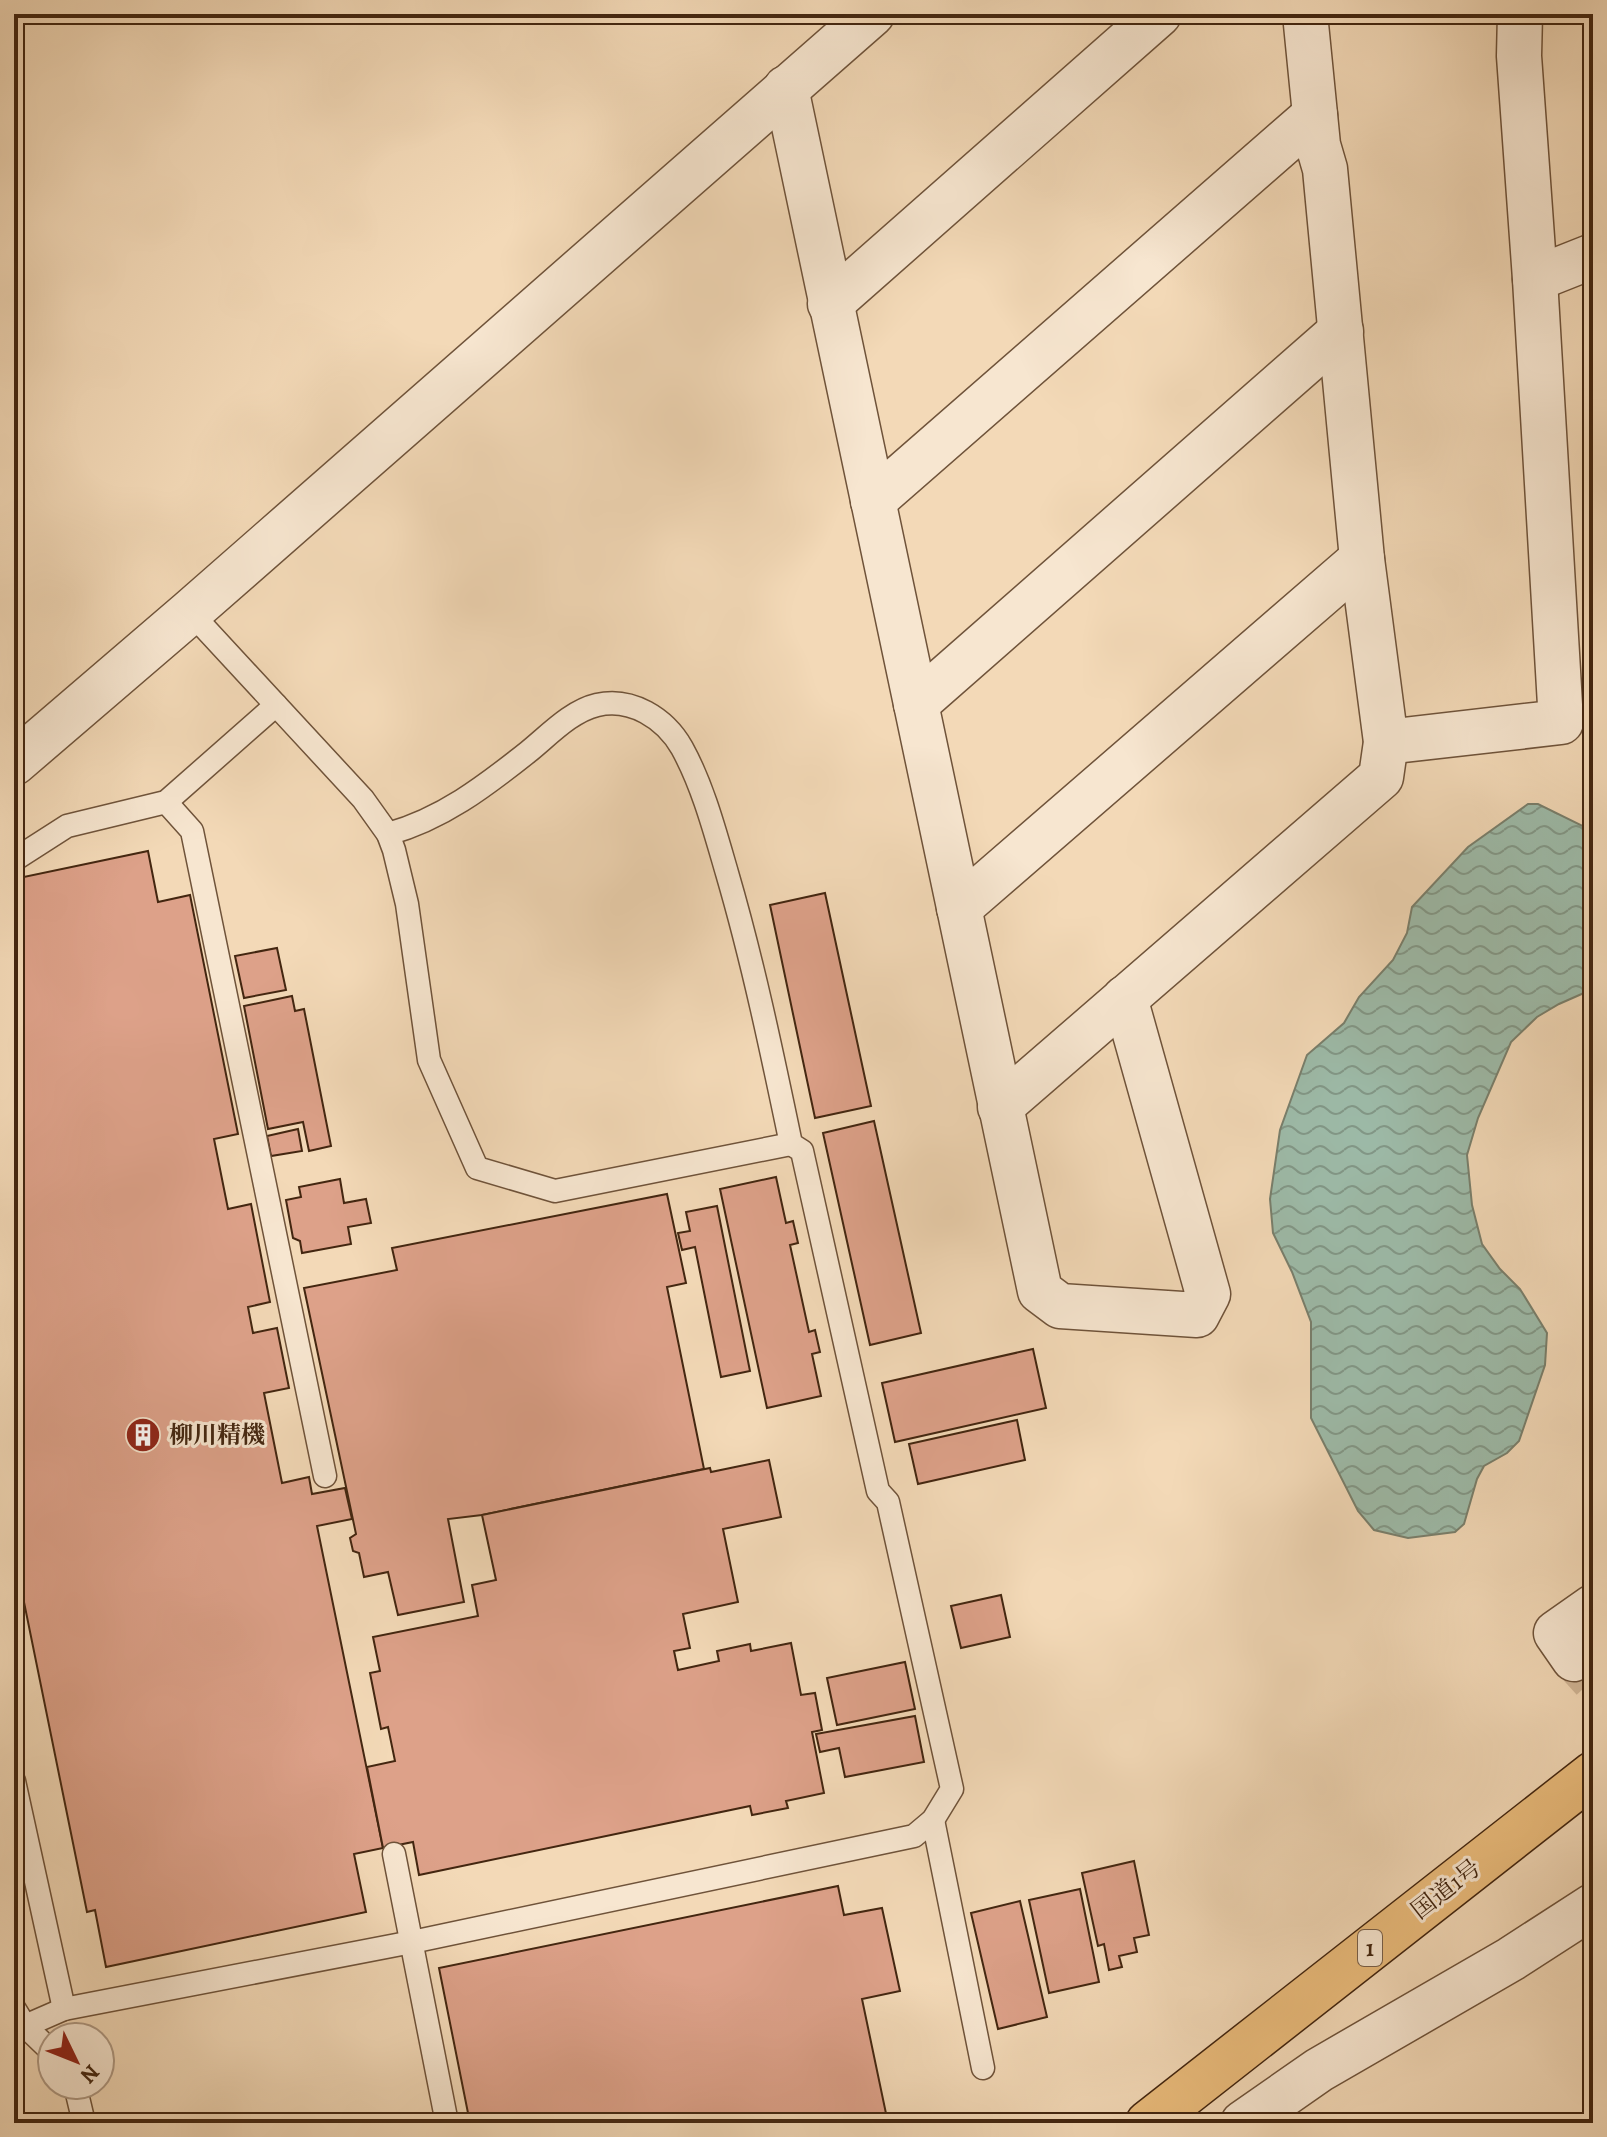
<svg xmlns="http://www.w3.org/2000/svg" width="1607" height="2137" font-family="Alegreya,'Noto Serif JP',serif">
  <defs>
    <pattern id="water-waves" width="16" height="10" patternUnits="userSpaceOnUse" patternTransform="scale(2)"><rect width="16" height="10" fill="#9dbba9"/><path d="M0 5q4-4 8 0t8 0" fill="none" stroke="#829888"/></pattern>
  </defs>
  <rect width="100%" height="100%" fill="#f3d9b7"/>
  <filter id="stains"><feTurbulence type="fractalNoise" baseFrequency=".0025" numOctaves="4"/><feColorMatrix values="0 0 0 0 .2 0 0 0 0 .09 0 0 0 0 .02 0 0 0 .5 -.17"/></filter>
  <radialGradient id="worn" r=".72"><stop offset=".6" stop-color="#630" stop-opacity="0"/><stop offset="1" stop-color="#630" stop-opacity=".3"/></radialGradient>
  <path fill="url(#water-waves)" stroke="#797f6c" stroke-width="2" d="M1528 804H1538L1593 831V989L1559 1004 1537 1017 1511 1042 1478 1118 1467 1155 1472 1205 1482 1244 1500 1269 1520 1289 1547 1333 1545 1365 1519 1441 1507 1453 1484 1466 1477 1479 1464 1524 1455 1532 1408 1538 1374 1530 1358 1511 1311 1418V1322L1292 1272 1273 1233 1270 1199 1280 1130 1307 1055 1344 1023 1359 997 1393 960 1407 933 1412 907 1468 847Z"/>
  <g fill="#dda189" stroke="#432610" stroke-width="2">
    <path d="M148 851 158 902 190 895 238 1134 214 1139 228 1209 251 1204 270 1302 248 1307 253 1333 277 1328 289 1388 264 1393 282 1483 309 1477 312 1494 345 1488 352 1519 317 1526 383 1848 354 1854 366 1912 106 1967 95 1910 87 1912 14 1553V932L19 931 18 926 14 927V879Z"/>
    <path d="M825 893 871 1106 815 1118 770 905Z"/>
    <path d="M277 948 286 990 244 998 235 956Z"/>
    <path d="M292 996 295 1011 304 1009 331 1146 309 1151 303 1122 268 1129 244 1006Z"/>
    <path d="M874 1121 921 1333 870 1345 823 1133Z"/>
    <path d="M298 1129 302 1151 271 1156 267 1136Z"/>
    <path d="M776 1177 786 1223 793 1221 798 1243 790 1245 809 1332 815 1330 820 1352 812 1354 821 1396 767 1408 720 1189Z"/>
    <path d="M340 1179 344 1203 366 1199 371 1223 348 1227 351 1244 302 1253 300 1241 293 1238 286 1200 301 1197 299 1187Z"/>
    <path d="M667 1194 686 1283 667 1287 704 1469 482 1515 448 1519 464 1602 398 1615 388 1572 364 1577 359 1553 353 1551 350 1538 356 1534 304 1288 397 1270 392 1248Z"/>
    <path d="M717 1206 750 1371 721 1377 695 1247 682 1250 678 1233 690 1231 686 1212Z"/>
    <path d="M1033 1349 1046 1408 895 1442 882 1383Z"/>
    <path d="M1017 1420 1025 1460 918 1484 909 1444Z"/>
    <path d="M769 1460 781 1517 723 1529 738 1602 683 1614 690 1648 674 1651 678 1670 719 1661 717 1651 750 1644 751 1651 791 1643 801 1695 815 1693 822 1730 812 1732 824 1793 786 1801 788 1808 752 1815 750 1806 419 1875 413 1842 383 1848 367 1767 395 1761 388 1727 381 1729 370 1673 380 1671 373 1637 478 1616 472 1585 496 1580 482 1515 710 1468 711 1472Z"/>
    <path d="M1001 1595 1010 1637 961 1648 951 1606Z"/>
    <path d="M905 1662 915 1709 837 1725 827 1678Z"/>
    <path d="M915 1716 924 1762 845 1777 839 1748 820 1752 816 1734Z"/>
    <path d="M1134 1861 1149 1935 1134 1938 1137 1952 1119 1956 1122 1967 1109 1970 1104 1944 1098 1946 1082 1873Z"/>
    <path d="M838 1886 844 1915 882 1908 900 1991 862 1999 888 2123H470L439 1968Z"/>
    <path d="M1080 1889 1099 1982 1049 1993 1029 1900Z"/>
    <path d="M1020 1901 1047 2017 998 2029 971 1913Z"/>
  </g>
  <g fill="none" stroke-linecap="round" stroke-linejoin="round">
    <path stroke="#d0b596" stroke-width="44" stroke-dasharray="44 22" stroke-linecap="butt" d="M1574 1659 1593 1680"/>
    <g stroke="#6f533a" stroke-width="25">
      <g id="service">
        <path d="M190 612 363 799 388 834 394 850 407 904 429 1060 477 1168 555 1191 791 1144"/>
        <path d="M166 802 192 831 325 1476"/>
        <path d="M14 860 67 826 166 802 276 705"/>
        <path d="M14 1781 64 2009"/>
        <path d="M933 1820 983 2068"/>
        <path d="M394 1854 447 2123"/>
        <path d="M14 2008 25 2026 52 2052"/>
        <path d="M25 2026 64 2009 412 1942 914 1836 933 1820 952 1789 888 1502 878 1491 802 1151 791 1144C772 1053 753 962 727 873 715 832 703 786 682 748 665 718 631 697 597 705 571 711 548 736 528 752 484 787 442 819 388 834"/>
        <path d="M75 2085 84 2123"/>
      </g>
    </g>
    <g stroke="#6f533a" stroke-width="47">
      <g id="minor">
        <path d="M786 88 1040 1291 1060 1306 1197 1315 1208 1294 1125 998"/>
        <path d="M1535 279 1593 256"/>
        <path d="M830 304 1159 14"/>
        <path d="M873 501 1315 115"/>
        <path d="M916 704 1341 331"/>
        <path d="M1386 742 1561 722 1535 279 1519 56 1520 14"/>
        <path d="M959 908 1362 559"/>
        <path d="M1000 1107 1381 777 1386 742 1362 559 1325 169 1318 145 1305 14"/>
        <path d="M1574 1659 1556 1633 1593 1607"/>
      </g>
    </g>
    <g stroke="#6f533a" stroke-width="47">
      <g id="tertiary">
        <path d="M14 763 190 612 872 14"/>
        <path d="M1243 2123 1319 2070 1511 1959 1593 1906"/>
      </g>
    </g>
    <g stroke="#432610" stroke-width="47">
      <path id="trunk" d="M1148 2123 1593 1774"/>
    </g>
    <use href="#service" stroke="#f7e6d0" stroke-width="22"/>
    <use href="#minor" stroke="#f7e6d0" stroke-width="44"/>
    <use href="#tertiary" stroke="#f7e6d0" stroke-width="44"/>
    <use href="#trunk" stroke="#eabc7c" stroke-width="44"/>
  </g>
  <defs>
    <g id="building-disc" transform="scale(1.8)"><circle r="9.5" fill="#8f2418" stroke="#f7e6d0"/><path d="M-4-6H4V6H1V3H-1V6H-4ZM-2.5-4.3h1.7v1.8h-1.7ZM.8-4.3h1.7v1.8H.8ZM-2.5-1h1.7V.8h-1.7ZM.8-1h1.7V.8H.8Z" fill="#fff"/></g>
  </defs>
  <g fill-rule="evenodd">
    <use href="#building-disc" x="143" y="1435"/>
  </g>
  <g text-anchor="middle" stroke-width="6" stroke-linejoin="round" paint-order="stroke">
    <rect fill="#f7e6d0" stroke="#79604a" stroke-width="2" x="1358" y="1930" width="24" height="36" rx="6"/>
    <g font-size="22" font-weight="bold" fill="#432610">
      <text x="1370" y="1956">1</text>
    </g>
    <g font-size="24" font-weight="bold" fill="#432610" stroke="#f7e6d0" text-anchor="start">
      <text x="169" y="1443">柳川精機</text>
    </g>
    <g font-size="24" fill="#432610" stroke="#f7e6d0">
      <text transform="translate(1446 1889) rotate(-38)" y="8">国道1号</text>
    </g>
  </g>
  <rect width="1607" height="2137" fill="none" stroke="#f3d9b7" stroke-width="48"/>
  <rect x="16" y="16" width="1575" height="2105" fill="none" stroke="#432610" stroke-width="4"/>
  <rect x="24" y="24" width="1559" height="2089" fill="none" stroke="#432610" stroke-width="2"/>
  <g transform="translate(76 2061) rotate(133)"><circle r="38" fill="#f7e6d0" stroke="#af9983" stroke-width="2"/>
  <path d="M0-6L14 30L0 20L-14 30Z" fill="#8f2418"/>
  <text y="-12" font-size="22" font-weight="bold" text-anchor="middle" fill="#432610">N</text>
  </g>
  <rect width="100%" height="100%" filter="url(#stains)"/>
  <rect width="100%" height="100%" fill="url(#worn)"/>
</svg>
